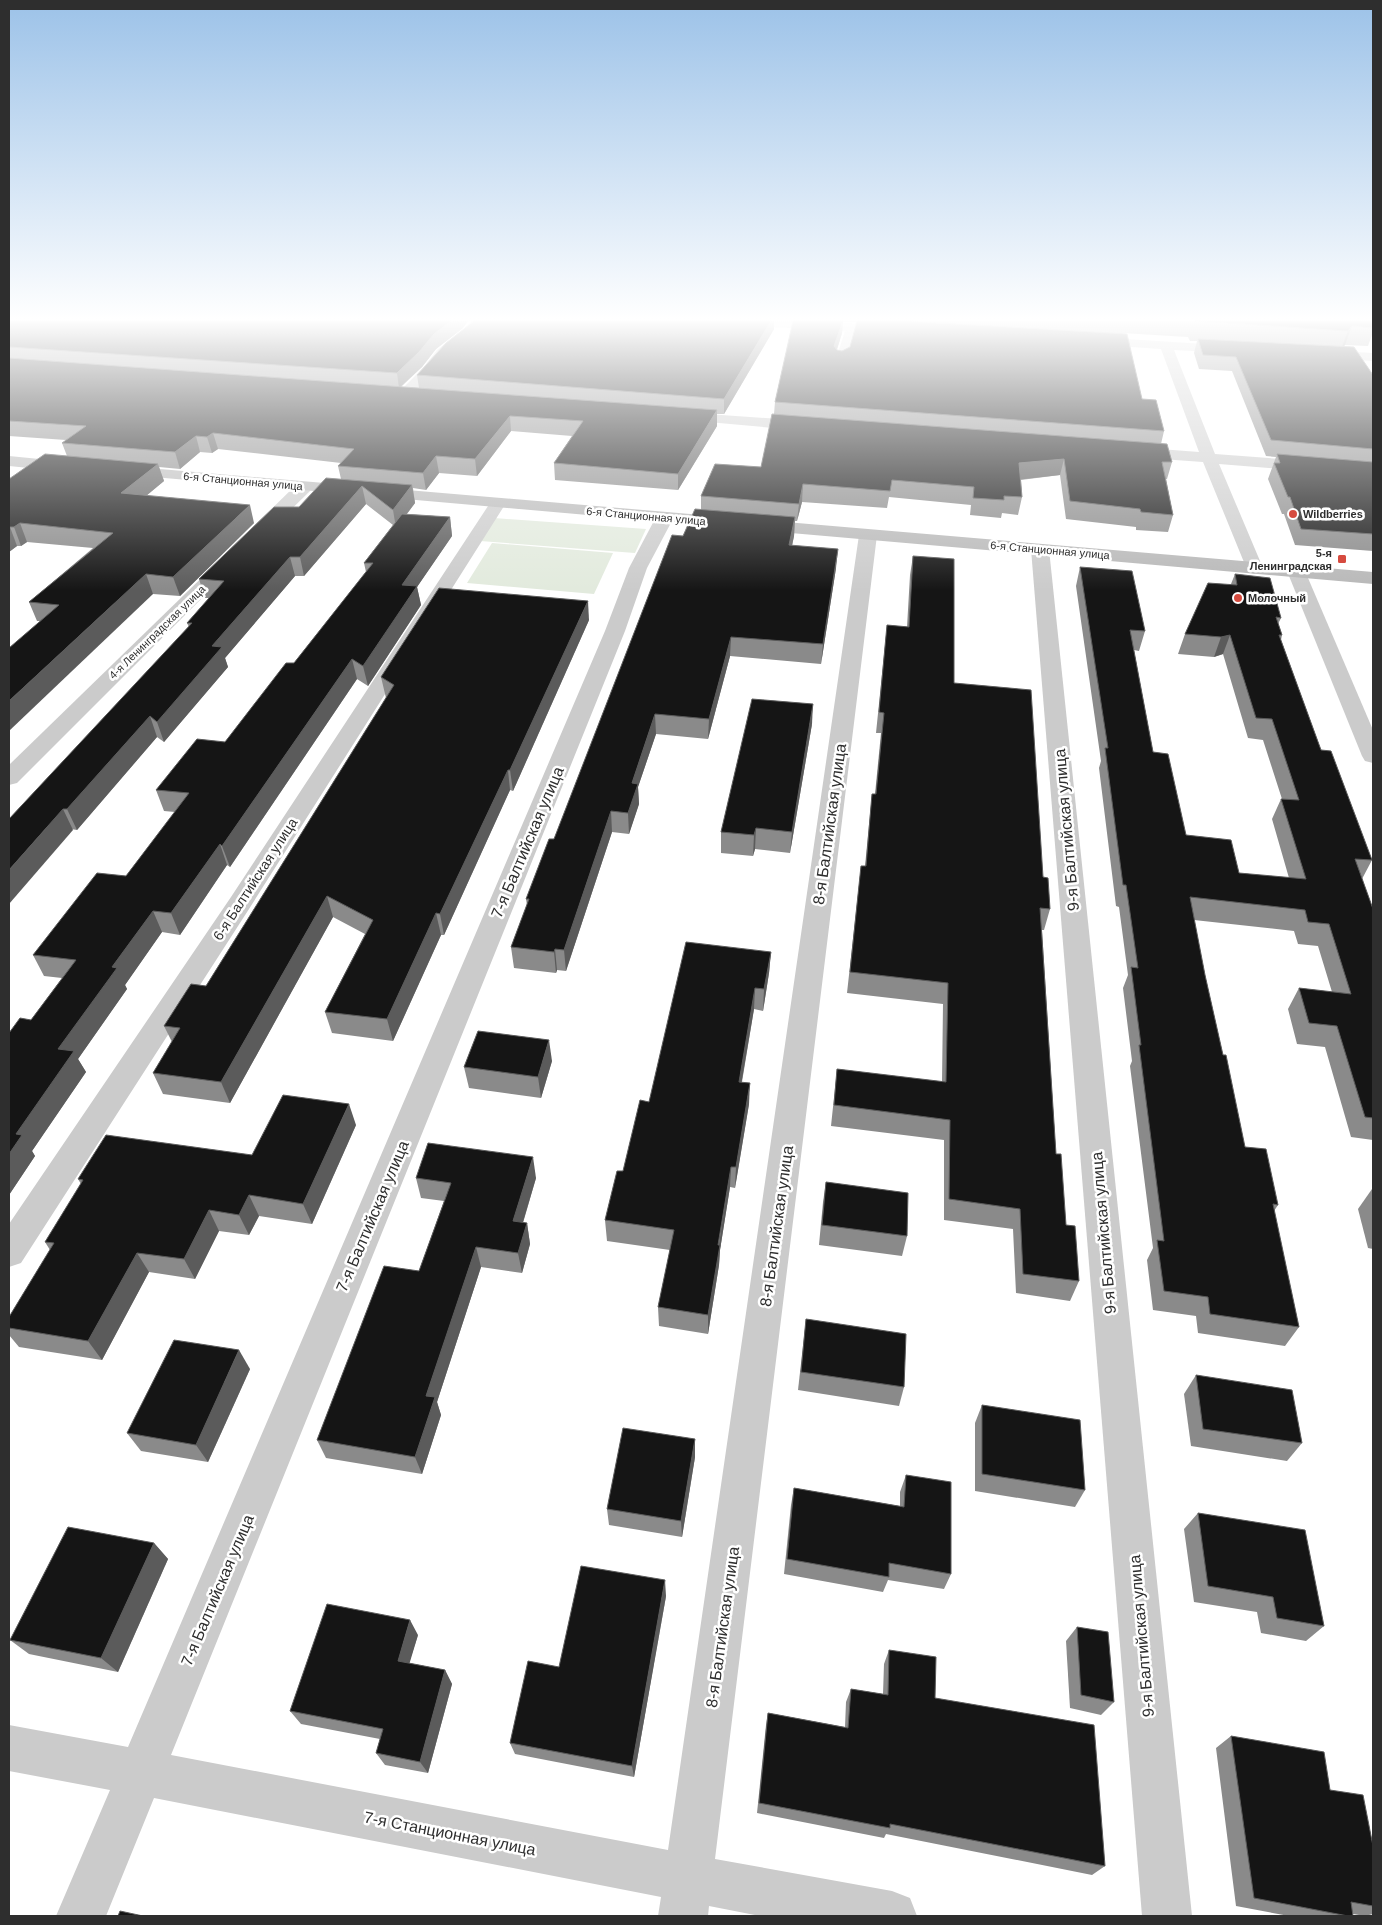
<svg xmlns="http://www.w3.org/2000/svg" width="1382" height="1925" font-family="Arial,sans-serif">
  <rect width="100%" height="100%" fill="#fff"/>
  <g fill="#e2eadd">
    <path d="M494 518 646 529 635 553 480 541Z"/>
    <path d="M492 543 613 553 594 594 467 583Z"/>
  </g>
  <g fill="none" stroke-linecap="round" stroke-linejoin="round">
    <path fill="#cbcbcb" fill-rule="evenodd" d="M851 325 856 328 847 362 841 365 837 364 835 362 846 328Z"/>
    <g fill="#cbcbcb" fill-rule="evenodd">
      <path d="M471 321H484C473 336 458 344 446 357 434 370 422 385 409 398H399L397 395 399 392 423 368 437 350 464 329Z"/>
      <path d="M732 321H812L893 326 899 330 893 334 738 325Z"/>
      <path d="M1093 337 1237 346 1239 349 1232 353 1174 350 1215 454 1373 466V476L1219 464 1263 568 1260 572 1254 574 1248 572 1203 462 1133 457 1127 455 1125 452 1127 449 1133 447 1199 452 1161 349 1088 344 1086 341 1088 338Z"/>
      <path d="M1322 350 1373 353V361L1317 357 1315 354Z"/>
      <path d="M679 412 808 421 813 423 816 426 813 429 808 431 674 419 672 416 674 413Z"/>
      <path d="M304 482 310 483 312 487 310 491 263 537 257 538 251 537 248 533 251 529 298 483Z"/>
      <path d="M498 498 504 499 506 503 249 909 21 1263 9 1267V1224L231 897 490 503 492 499Z"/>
      <path d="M665 512 671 513 674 517 647 568 625 631 171 1755 668 1850 859 535 862 531 868 530 874 531 877 535 715 1859 892 1891 910 1898 917 1916H760L709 1906 708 1916H658L661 1897 154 1798 106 1916H56L110 1790 9 1771V1725L128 1747 605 631 629 568 656 517 659 513Z"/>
      <path d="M1040 544 1046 545 1049 549 1192 1916H1142L1031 549 1034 545Z"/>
      <path d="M228 557 234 558 237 562 234 566 17 783 9 785V765L222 558Z"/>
      <path d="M1296 565 1303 567 1305 571 1373 730V763L1365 761 1362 756 1287 571 1289 567Z"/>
    </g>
    <g fill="#b8b8b8" fill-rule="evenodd">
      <path d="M9 456 70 462 76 464 78 467 76 470 70 472 9 466Z"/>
      <path d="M125 466 1373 572V584L119 474 117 471 119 468Z"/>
    </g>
  </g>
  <g fill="#8a8a8a" fill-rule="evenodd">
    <path d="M9 321 463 328 436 349 422 367 401 387 419 388 417 375 774 329 724 414H717V426L678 490 555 480 554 463 572 436 511 431 477 476 439 473 426 490 413 488 415 503 407 514 450 517 452 536 417 587 421 605 368 686 357 679 230 867 227 865 180 935 162 932 125 985 127 989 78 1059 86 1072 32 1151 35 1156 9 1195V1033L31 1020 62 978 44 976 33 955 126 876 175 812 164 811 156 790 225 742 294 663 366 572 364 563 393 525 366 504 304 576H295L225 658 228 667 164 742 157 737 77 830 9 819 189 627 187 623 209 598H205L199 579 299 507 341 479 338 466 341 463 218 449 212 453 200 452 180 469 159 467 164 481 147 495 254 523 180 596 153 594 40 621H37L29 602 93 548 27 542 21 546H17L9 552V479L67 456 62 443 66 440 9 436Z"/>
    <path d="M793 321H1373V332L1368 346 1345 345 1343 347 1373 375V551L1295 545 1284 514H1282L1268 479 1276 457 1266 456 1232 371 1199 369 1194 353 1197 341H1190L1188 337 1122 333 1142 399 1164 431 1161 444 1172 462 1167 479H1166L1173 515 1168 532 1136 530V527L1066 519 1060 475 1021 480 1022 497 1018 515 1002 513 1001 518 970 515 971 505 889 497 887 508 802 502 797 521H795L794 536 792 546 836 568 821 664 730 656 708 739 656 734 638 787 639 804 629 834 612 832 566 971 557 970 556 973 514 968 511 947 527 905 526 899 554 839 683 536 701 509V496L761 467 774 414 775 402ZM843 322H857L850 347 842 351 837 350 842 333Z"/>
    <path d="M913 556 954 683 1043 877 1050 909 1044 930H1042L1056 1154 1066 1225 1079 1281 1070 1301 1016 1293 1013 1229 944 1220V1140L831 1126 837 1069 942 1082 943 1004 847 993 861 866H865L870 814 872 794H875L881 733H876L887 625 907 627 910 575Z"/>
    <path d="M1080 567 1145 631 1139 651 1134 650 1153 752 1186 835 1239 873 1289 878 1272 819 1281 799H1282L1263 740 1248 738 1223 654 1214 657 1178 654 1185 634 1231 584 1235 574 1281 618 1278 624 1282 635 1281 640 1321 750 1372 860 1362 879 1373 909V1140L1351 1137 1325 1047 1297 1044 1288 1009 1299 988 1332 992 1318 946 1298 944 1294 931 1194 920 1205 975 1223 1055 1245 1147 1278 1205 1274 1211 1299 1327 1285 1346 1198 1333 1196 1316 1153 1310 1147 1260 1153 1248 1130 1066 1132 1061 1123 988 1128 975 1119 907 1116 906 1099 768 1101 761 1076 586Z"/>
    <path d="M589 620 513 791 510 790 444 935H441L393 1041 332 1033 325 1012 365 934 333 917 230 1103 163 1094 153 1073 172 1042 164 1026 206 986 386 698 381 677Z"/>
    <path d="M812 724 790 853 755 849 753 856 721 853V832Z"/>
    <path d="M771 952 769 973 763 1011 754 1009 742 1082 749 1104 735 1188 730 1187 720 1250 719 1265 708 1334 659 1326 658 1307 670 1250 607 1241 605 1220 649 1102Z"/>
    <path d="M552 1061 541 1098 469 1088 464 1067Z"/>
    <path d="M356 1125 312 1224 259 1216 249 1235 219 1231 195 1279 149 1272 102 1360 19 1347 9 1335V1317L50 1250 45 1242 81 1184 78 1179 252 1155Z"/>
    <path d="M416 1178H536L523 1223H527L530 1244 522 1273 481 1267 437 1402 441 1415 422 1474 326 1458 317 1440 419 1271 444 1201 421 1198Z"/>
    <path d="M826 1182 907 1236 902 1256 819 1245 823 1202Z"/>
    <path d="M1372 1189H1373V1249L1368 1248 1358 1209Z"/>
    <path d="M806 1319 904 1387 899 1406 798 1390Z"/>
    <path d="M250 1369 208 1462 141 1451 127 1433Z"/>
    <path d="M1196 1375 1302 1443 1287 1461 1191 1446 1184 1394Z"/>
    <path d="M982 1405 1085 1490 1075 1507 975 1491V1423Z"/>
    <path d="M695 1439V1457L682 1537 609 1525 607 1509Z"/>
    <path d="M906 1475 951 1574 944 1589 888 1580 883 1592 784 1574 791 1505 794 1488 900 1506V1492Z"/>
    <path d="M1198 1513 1324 1626 1306 1641 1261 1633 1257 1612 1194 1602 1184 1529Z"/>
    <path d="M154 1543 168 1559 118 1672 29 1654 10 1640Z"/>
    <path d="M666 1596 634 1777 515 1754 510 1743 559 1667Z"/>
    <path d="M1077 1627 1114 1702 1101 1715 1070 1708 1066 1641Z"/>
    <path d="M418 1635 409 1663 445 1670 452 1684 428 1773 385 1765 376 1753 380 1739 301 1724 290 1711Z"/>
    <path d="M889 1650 935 1698 1105 1866 1092 1875 886 1834 884 1838 757 1813 766 1725 768 1713 845 1727 846 1702 851 1689 883 1694 884 1664Z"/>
    <path d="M1231 1736 1330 1790 1373 1846V1914L1365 1916 1353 1914V1916H1289L1236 1906 1216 1748Z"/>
  </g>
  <g fill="#5b5b5b">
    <path d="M451 321H468L463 328 436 349 422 367 399 388 397 373 434 334Z"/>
    <path d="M771 321H774V329L724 414V399Z"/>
    <path d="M843 321 842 333 833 361 834 346Z"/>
    <path d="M1352 326 1345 345 1341 349 1348 331Z"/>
    <path d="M717 410V426L678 490V474Z"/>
    <path d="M510 416 511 431 477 476 475 459Z"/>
    <path d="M213 433 218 449 212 453 207 437Z"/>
    <path d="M196 436 200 452 180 469 175 452Z"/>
    <path d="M436 456 439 473 426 490 423 473Z"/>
    <path d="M1064 459 1060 475 1016 480 1019 463Z"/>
    <path d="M158 464 164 481 128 511 121 493Z"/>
    <path d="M803 484 802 502 797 521 799 504Z"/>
    <path d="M412 485 415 503 396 528 393 510Z"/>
    <path d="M362 486 366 504 304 576 300 557Z"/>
    <path d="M250 505 254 523 180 596 173 577Z"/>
    <path d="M450 517 452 536 417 587 421 605 368 686 363 666 402 585Z"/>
    <path d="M795 517 794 536 788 564 789 545Z"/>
    <path d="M20 523 27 542 21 546 14 527Z"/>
    <path d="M10 527 17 546 9 552V528Z"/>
    <path d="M838 549 836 568 821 664 823 644Z"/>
    <path d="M290 557 295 576 225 658 228 667 164 742 157 722 212 646Z"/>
    <path d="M146 574 153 594 9 731V701Z"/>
    <path d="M588 601 589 620 513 791 510 770Z"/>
    <path d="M1230 635 1223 654 1214 657 1221 637Z"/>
    <path d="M731 637 730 656 708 739 709 719Z"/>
    <path d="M352 659 357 679 230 867 222 846Z"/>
    <path d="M813 704 812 724 790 853 792 832Z"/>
    <path d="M655 714 656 734 638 787 639 804 629 834 628 813 632 783Z"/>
    <path d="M150 716 157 737 77 830 67 809Z"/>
    <path d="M508 770 510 790 444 935 440 914Z"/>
    <path d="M63 809 73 830 9 904V870Z"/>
    <path d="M611 811 612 832 566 971 564 950Z"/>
    <path d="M756 828 755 849 753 856 754 835Z"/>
    <path d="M220 844 227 865 180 935 171 913Z"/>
    <path d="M327 896 333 917 230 1103 221 1082Z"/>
    <path d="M153 911 162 932 125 985 127 989 78 1059 86 1072 32 1151 35 1156 9 1195V1154L16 1134 58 1049 112 967Z"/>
    <path d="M436 913 441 935 393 1041 387 1019Z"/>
    <path d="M555 949 557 970 556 973 554 952Z"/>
    <path d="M771 952 769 973 763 1011 764 989Z"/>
    <path d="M755 988 754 1009 738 1103 739 1082Z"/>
    <path d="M549 1040 552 1061 541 1098 538 1077Z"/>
    <path d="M750 1083 749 1104 735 1188 736 1167Z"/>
    <path d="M349 1104 356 1125 312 1224 303 1204Z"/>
    <path d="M533 1157 536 1178 517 1242 513 1221Z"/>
    <path d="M731 1167 730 1187 720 1250 719 1265 708 1334V1315Z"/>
    <path d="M249 1195 259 1216 249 1235 239 1215Z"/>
    <path d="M209 1210 219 1231 195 1279 184 1259Z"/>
    <path d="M527 1223 530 1244 522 1273 518 1253Z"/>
    <path d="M476 1247 481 1267 437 1402 441 1415 422 1474 415 1457 426 1396Z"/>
    <path d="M137 1253 149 1272 102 1360 88 1341Z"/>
    <path d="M239 1350 250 1369 208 1462 196 1445Z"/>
    <path d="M695 1439V1457L682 1537 681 1521Z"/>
    <path d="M154 1543 168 1559 118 1672 101 1658Z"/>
    <path d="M665 1580 666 1596 634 1777 632 1766Z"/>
    <path d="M410 1620 418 1635 406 1675 398 1661Z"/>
    <path d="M445 1670 452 1684 428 1773 420 1762Z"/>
  </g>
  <g fill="#151515" stroke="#5b5b5b">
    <path d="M9 321H451L434 334 419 352 397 373 9 347Z"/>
    <path d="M474 321H771L724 399 417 375 446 343Z"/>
    <path d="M793 321H843L834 346 837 350 842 351 850 347 857 321H907L1127 334 1142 399 1156 400 1164 431 775 402Z"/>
    <path d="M1195 321H1371L1373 325V328L1352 326 1348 331Z"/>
    <path d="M1198 339 1354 347 1373 375V449L1271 440 1236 357 1203 355Z"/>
    <path d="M9 358 717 410 678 474 554 463 583 421 510 416 475 459 436 456 423 473 338 466 354 449 213 433 207 437 196 436 175 452 62 443 86 426 9 421Z"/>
    <path d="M772 414 1167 444 1172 462H1162L1173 515 1141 512 1140 509 1070 501 1064 459 1019 463 1022 497 1004 496V500L973 498 974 487 892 480 890 491 803 484 799 504 701 496 715 464 761 467Z"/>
    <path d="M45 454 158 464 121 493 250 505 173 577 146 574 9 701V648L59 605 29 602 113 533 20 523 14 527H10L9 528V479Z"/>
    <path d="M1277 454 1373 462V534L1301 529 1290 497H1288L1274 463H1280Z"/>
    <path d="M326 478 412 485 393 510 362 486 300 557H290L212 646 222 647 157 722 150 716 67 809H63L9 870V819L192 623H187L224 581 199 579 274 507H299Z"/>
    <path d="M695 509 795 517 789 545 838 549 823 644 731 637 709 719 655 714 632 783 638 784 628 813 611 811 564 950 555 949 554 952 511 947 529 899H526L549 839H554L672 535 683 536Z"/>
    <path d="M402 514 450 517 402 585 417 586 363 666 352 659 222 846 220 844 171 913 153 911 112 967 117 968 58 1049 74 1051 16 1134 22 1135 9 1154V1033L20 1018 31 1020 76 960 33 955 97 873 126 876 189 793 156 790 197 739 225 742 286 663H294L373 563H364Z"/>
    <path d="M913 556 954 559V683L1031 690 1043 877 1048 878 1050 909 1040 908 1056 1154H1061L1066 1225 1075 1226 1079 1281 1023 1274 1020 1209 949 1199 950 1120 834 1105 837 1069 946 1082 948 983 850 972 861 866H866L872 794H876L884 713 879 712 887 625 909 627Z"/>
    <path d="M1080 567 1132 571 1145 631 1130 630 1153 752 1168 754 1186 835 1231 840 1239 873 1306 879 1281 799 1299 800 1272 719 1256 718 1230 635 1221 637 1185 634 1208 583 1237 585 1235 574 1270 578 1281 618 1276 617 1282 635H1279L1321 750 1331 751 1372 860 1355 859 1373 909V1118L1365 1117 1337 1026 1309 1023 1299 988 1351 994 1329 924 1308 922 1305 910 1190 897 1205 975 1223 1055H1226L1245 1147 1266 1149 1278 1205 1273 1204 1299 1327 1210 1314 1208 1297 1164 1291 1157 1240 1164 1241 1139 1045H1141L1131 967 1138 968 1126 885H1123L1105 748H1108Z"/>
    <path d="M439 588 588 601 510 770H508L440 914 436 913 387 1019 325 1012 373 920 327 896 221 1082 153 1073 180 1028 164 1026 191 984 206 986 394 685 381 677Z"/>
    <path d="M752 699 813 704 792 832 756 828 754 835 721 832Z"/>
    <path d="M686 942 771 952 764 989 755 988 739 1082 750 1083 736 1167H731L718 1245H720L708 1315 658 1307 674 1230 605 1220 617 1171H623L640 1100 649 1102Z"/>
    <path d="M478 1031 549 1040 538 1077 464 1067Z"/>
    <path d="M283 1095 349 1104 303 1204 249 1195 239 1215 209 1210 184 1259 137 1253 88 1341 9 1328V1317L54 1243 45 1242 83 1180 78 1179 106 1135 252 1155Z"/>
    <path d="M428 1143 533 1157 513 1221 527 1223 518 1253 476 1247 426 1396 435 1397 415 1457 317 1440 384 1266 419 1271 451 1183 416 1178Z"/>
    <path d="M826 1182 908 1193 907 1236 822 1225Z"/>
    <path d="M806 1319 906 1334 904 1387 801 1372Z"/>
    <path d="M174 1340 239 1350 196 1445 127 1433Z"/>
    <path d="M1196 1375 1292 1390 1302 1443 1203 1429Z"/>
    <path d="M982 1405 1080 1420 1085 1490 982 1474Z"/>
    <path d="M623 1428 695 1439 681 1521 607 1509Z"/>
    <path d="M906 1475 951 1482V1574L889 1563V1577L787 1559 794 1488 904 1507Z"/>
    <path d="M1198 1513 1305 1530 1324 1626 1277 1618 1273 1597 1208 1586Z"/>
    <path d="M68 1527 154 1543 101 1658 10 1640Z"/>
    <path d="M581 1566 665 1580 632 1766 510 1743 528 1661 559 1667Z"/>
    <path d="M327 1604 410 1620 398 1661 445 1670 420 1762 376 1753 383 1729 290 1711Z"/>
    <path d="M1077 1627 1108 1632 1114 1702 1081 1695Z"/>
    <path d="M889 1650 936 1657 935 1698 1094 1725 1105 1866 890 1824V1828L759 1803 768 1713 848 1728 851 1689 888 1695Z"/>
    <path d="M1231 1736 1324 1752 1330 1790 1363 1795 1373 1846V1906L1351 1902 1353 1916H1348L1254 1898Z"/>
    <path d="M120 1911 143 1916H118Z"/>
  </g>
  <linearGradient id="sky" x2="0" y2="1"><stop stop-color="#9cc2e8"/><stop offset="0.54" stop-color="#fff"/><stop offset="1" stop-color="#fff" stop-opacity="0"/></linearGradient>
  <rect width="1382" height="591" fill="url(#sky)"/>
  <g fill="#d64b3f" stroke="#fff" stroke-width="2">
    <circle cx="1293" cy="514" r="5"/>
    <rect x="1337" y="554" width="10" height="10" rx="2.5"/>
    <circle cx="1238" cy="598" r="5"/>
  </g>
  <g text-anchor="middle" stroke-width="5" stroke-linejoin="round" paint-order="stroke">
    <g font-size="11" fill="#2e2e2e" stroke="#fff">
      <text transform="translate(243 481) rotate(5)" y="4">6-я Станционная улица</text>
      <text transform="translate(646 516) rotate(5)" y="4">6-я Станционная улица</text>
      <text transform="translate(1050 550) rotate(5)" y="4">6-я Станционная улица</text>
      <text transform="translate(157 632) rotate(-44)" y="4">4-я Ленинградская улица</text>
    </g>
    <g font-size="11" font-weight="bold" fill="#2e2e2e" stroke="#fff" text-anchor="start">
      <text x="1303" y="518">Wildberries</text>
      <text x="1332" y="557" text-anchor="end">5-я<tspan x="1332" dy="13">Ленинградская</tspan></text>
      <text x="1248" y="602">Молочный</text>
    </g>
    <g font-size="14" fill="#2e2e2e" stroke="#fff">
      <text transform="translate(255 879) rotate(-57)" y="5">6-я Балтийская улица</text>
    </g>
    <g font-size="16" fill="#2e2e2e" stroke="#fff">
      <text transform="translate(829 824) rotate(-82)" y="6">8-я Балтийская улица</text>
      <text transform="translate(1066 830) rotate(-95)" y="6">9-я Балтийская улица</text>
      <text transform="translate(527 842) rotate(-67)" y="6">7-я Балтийская улица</text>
      <text transform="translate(372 1216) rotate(-67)" y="6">7-я Балтийская улица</text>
      <text transform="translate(776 1226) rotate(-82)" y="6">8-я Балтийская улица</text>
      <text transform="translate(1103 1233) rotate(-95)" y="6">9-я Балтийская улица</text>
      <text transform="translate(217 1590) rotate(-67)" y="6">7-я Балтийская улица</text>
      <text transform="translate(722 1627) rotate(-82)" y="6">8-я Балтийская улица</text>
      <text transform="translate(1141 1636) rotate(-95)" y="6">9-я Балтийская улица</text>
      <text transform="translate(450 1833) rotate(11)" y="6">7-я Станционная улица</text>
    </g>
  </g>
  <rect width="1382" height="1925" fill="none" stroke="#2e2e2e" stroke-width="20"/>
</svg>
